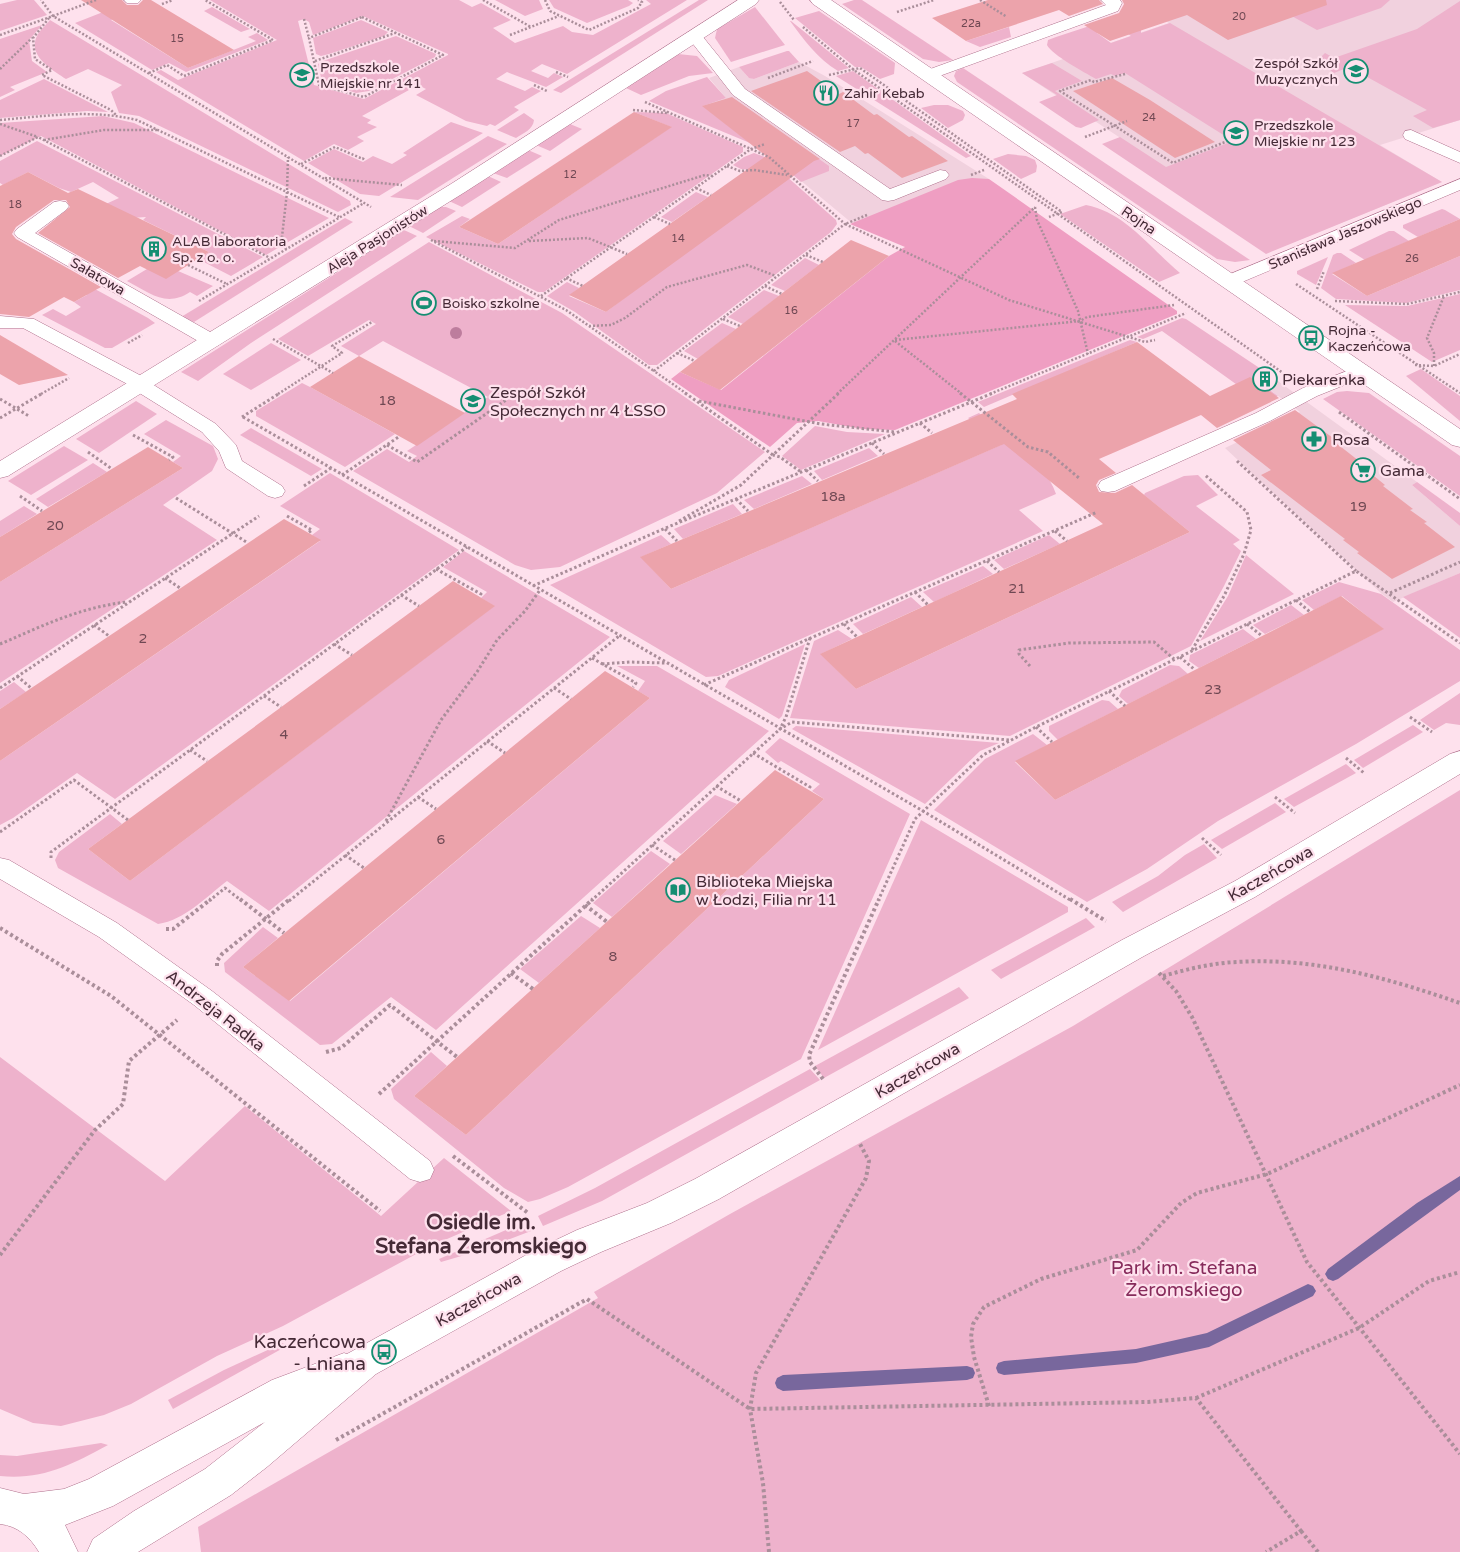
<svg xmlns="http://www.w3.org/2000/svg" width="1460" height="1552" font-family="'Varela Round',sans-serif">
  <rect width="100%" height="100%" fill="#fee1ed"/>
  <g fill="#f1d1de">
    <path d="M1131 0H1460V120L1380 145 1442 182 1284 246 1022 73 1169 23Z"/>
    <path d="M799 62 825 76 989 179 853 224 770 155 702 106 726 98 709 78 739 67 748 77 754 79Z"/>
    <path d="M1256 367 1264 371 1417 482 1412 485 1460 526V573L1393 602 1382 594 1225 448 1300 412 1251 376Z"/>
  </g>
  <g fill="#eeb2cc" fill-rule="evenodd">
    <path d="M17 0H34L47 15 0 31V4Z"/>
    <path d="M210 0H459L472 7 481 3 511 20 493 28 515 43 563 26 572 32 593 35 651 4 646 0H687L567 74 542 64 531 71 548 78 554 73 563 77 546 87 507 72 496 79 525 91 532 87 541 91 514 107 519 110 495 126 490 124 487 126 466 121 416 95 426 89 418 85 362 116 371 120 367 123 377 127 357 137 364 141 348 150 334 144 304 161 156 72 161 70 178 80 277 40ZM363 16 448 54V55L364 99 314 85 298 21 304 19 309 22 313 35Z"/>
    <path d="M495 0H539L543 9 525 16Z"/>
    <path d="M549 0H628L633 3 629 6 587 23 554 8Z"/>
    <path d="M699 0H708L561 93 553 90Z"/>
    <path d="M854 0H862L953 60 939 62 923 59 842 4Z"/>
    <path d="M1263 0H1390L1381 8 1317 30Z"/>
    <path d="M1460 1V120L1433 128 1413 116 1427 110 1349 67 1334 73 1320 63 1321 57 1325 53 1334 58 1417 29Z"/>
    <path d="M121 5 128 14 111 20 188 68 256 41 248 37 257 33 268 40 186 72 169 63 152 70 75 23Z"/>
    <path d="M212 7 250 29 241 32 204 11Z"/>
    <path d="M755 7 785 45 731 62 715 38 717 29Z"/>
    <path d="M819 11 895 63 894 74 880 79 861 67H855L795 18Z"/>
    <path d="M1120 16 1141 28V33L1170 23 1442 182 1266 254 1102 144 1120 137 1166 167 1233 141 1125 73 1115 76 1111 74 1096 79C1084 72 1052 55 1047 45L1048 40 1056 37ZM1116 26 1131 36 1111 43 1097 33Z"/>
    <path d="M50 20 350 201 351 205 338 212 139 116 119 113 111 92 122 85 88 69 66 79C53 70 27 56 37 36 40 30 46 25 50 20Z"/>
    <path d="M361 20 388 32 384 36 329 54 321 56 316 54 313 38Z"/>
    <path d="M790 21H791L849 68 838 71C817 58 804 40 790 21Z"/>
    <path d="M42 25 29 40 32 61 47 72 10 87 15 90 0 97V39Z"/>
    <path d="M1009 27 1011 37 980 47 966 41Z"/>
    <path d="M396 36 436 54 435 57 369 91 356 93 322 82 318 64 323 61Z"/>
    <path d="M787 51H789L799 62 754 79 749 78 739 67Z"/>
    <path d="M678 54 697 56 713 73 689 76 641 95 626 88Z"/>
    <path d="M1052 63 1082 81 1055 91 1099 120 1081 128 1076 127 1039 102 1057 95 1022 73Z"/>
    <path d="M963 68 1250 260 1235 262 1217 259 957 82 954 76 956 71Z"/>
    <path d="M853 71 971 156 966 158 836 76Z"/>
    <path d="M707 77 726 98 703 106 750 143 649 101 666 91Z"/>
    <path d="M44 79 108 112 87 111 0 118V100Z"/>
    <path d="M934 105H948L963 111 965 115 963 120 948 128 921 108Z"/>
    <path d="M634 112 666 113 743 147V152L544 292H538L426 237 462 216 470 219 459 227 498 244 671 127Z"/>
    <path d="M524 113 534 120C533 130 523 133 516 138L497 130Z"/>
    <path d="M103 116 134 123 329 218 266 255 41 136 0 156V123Z"/>
    <path d="M451 122 483 133 379 196 360 194 308 163 334 149 363 162 373 156 392 164 407 155 403 153Z"/>
    <path d="M570 124 582 129 550 151 536 145Z"/>
    <path d="M488 136 507 144 418 200 390 197Z"/>
    <path d="M37 141 263 257 231 276 198 259 209 252 143 220 146 217 116 219 97 208 119 198 93 182 71 192 59 188 28 172 3 185 0 183V161Z"/>
    <path d="M528 150 542 156 507 178 493 173Z"/>
    <path d="M754 153 765 157 782 173 741 169 733 165 744 157Z"/>
    <path d="M770 154 819 159 829 166V171L801 182Z"/>
    <path d="M1008 154 1026 156 1035 160 1037 166 1036 172 1021 179 993 159Z"/>
    <path d="M785 175 836 220 837 224 831 232 657 365H649L575 312 547 296 567 282 579 288 569 296 606 312Z"/>
    <path d="M488 176 501 182 462 207 449 201Z"/>
    <path d="M696 192 708 197 672 222 661 217Z"/>
    <path d="M1086 205C1125 212 1151 249 1180 273L1159 282 1060 214Z"/>
    <path d="M432 207H446L456 211 423 233 405 224Z"/>
    <path d="M1442 209 1445 210 1460 219 1418 237 1403 228V225Z"/>
    <path d="M345 218 353 222 194 322 181 317Z"/>
    <path d="M404 230 417 236 251 343 198 381 181 372Z"/>
    <path d="M1389 231H1394L1409 241 1365 260 1349 250Z"/>
    <path d="M429 242 562 313 765 452 717 493 560 567 531 570 515 565 353 471 387 449 409 462 417 456 407 451 488 397 383 341 359 356 341 346 376 324 369 320 308 356 278 339Z"/>
    <path d="M29 253 148 318 155 323 112 348H105L42 315 53 309 66 316 81 307 74 302 87 295Z"/>
    <path d="M1337 253H1341L1356 263 1332 274 1367 296 1460 256V290L1406 303 1336 299 1321 288 1333 255Z"/>
    <path d="M1328 257 1316 285 1297 274V271Z"/>
    <path d="M805 258 819 265 785 291 771 285Z"/>
    <path d="M147 269 178 271 213 286 197 296 190 292C166 308 150 293 127 281Z"/>
    <path d="M764 290 779 296 743 324 728 317Z"/>
    <path d="M1460 294V350L1432 362 1345 305 1407 306Z"/>
    <path d="M1182 318 1186 319 1264 371 1252 377 1278 396 1268 399 1254 397 1162 331 1143 339 1137 337Z"/>
    <path d="M722 323 736 329 698 359 684 351Z"/>
    <path d="M1130 340 1137 342 984 407 978 402Z"/>
    <path d="M271 343 301 360 251 390 223 374Z"/>
    <path d="M1421 369 1460 396V421L1406 376Z"/>
    <path d="M302 383 310 387 395 434 345 467 256 416V411Z"/>
    <path d="M1347 391 1369 393 1460 456V496L1323 399 1337 392Z"/>
    <path d="M136 401 157 414 99 453 76 439Z"/>
    <path d="M979 413C1004 435 1046 462 1056 494L1019 510 1043 531 718 676 706 677 550 585 661 535 671 544 641 557 671 589 1001 445 968 418Z"/>
    <path d="M166 420 213 446 218 459 212 471 163 505 217 540 0 683V582L183 468 173 462 181 456 144 434Z"/>
    <path d="M815 426 847 432 885 434 801 470 782 456Z"/>
    <path d="M251 428 322 469 311 476 240 435Z"/>
    <path d="M64 446 88 460 31 495 8 481Z"/>
    <path d="M869 448 878 456 822 480 814 471Z"/>
    <path d="M93 463 107 472 48 507 36 499Z"/>
    <path d="M330 473 459 550 115 799 77 773 13 818 0 825V761L320 541 312 535 320 529 280 506Z"/>
    <path d="M1198 475 1218 495 1196 506 1240 540 1233 544 1241 551 1224 586 1191 646 1010 736 790 718 814 641 838 630 852 639 821 654 856 689 1190 532 1144 495 1145 493 1184 476Z"/>
    <path d="M802 476 812 484 754 509 744 500Z"/>
    <path d="M1417 482 1460 513V526L1412 485Z"/>
    <path d="M733 504 742 514 683 539 674 529Z"/>
    <path d="M24 506 37 514 0 537V521Z"/>
    <path d="M1049 535 1060 544 1004 569 994 560Z"/>
    <path d="M464 551 610 637 269 911 227 881C206 897 185 920 158 924L58 868 55 860 59 852 110 814 122 824 88 849 130 881 494 606 481 598 487 592 443 567Z"/>
    <path d="M1246 555 1294 594 1200 641 1228 596Z"/>
    <path d="M983 566 993 574 934 602 923 592Z"/>
    <path d="M1460 573V638L1403 597Z"/>
    <path d="M1339 582 1381 594 1460 650V681L1356 744 1218 821 1147 869 1087 902 934 810 985 759 1033 734 1047 745 1015 762 1055 800 1383 629 1342 596 1314 610 1302 600Z"/>
    <path d="M911 597 922 607 863 634 853 624Z"/>
    <path d="M1291 605 1304 615 1265 634 1253 625Z"/>
    <path d="M1243 629 1256 639 1199 668 1189 661 1190 655Z"/>
    <path d="M805 644 782 716 779 719 725 687 729 680Z"/>
    <path d="M1170 665 1179 666 1188 674 1128 704 1119 696 1122 690Z"/>
    <path d="M617 666H657L769 731 436 1030 391 997 332 1044 320 1045 225 972 224 963 263 927 278 938 243 967 290 1001 650 698 638 691 645 681Z"/>
    <path d="M14 682 26 692 0 709V691Z"/>
    <path d="M1460 693V725L1446 723 1434 730 1420 720Z"/>
    <path d="M1102 700 1109 701 1118 709 1058 740 1049 731V726Z"/>
    <path d="M1413 725 1423 732 1363 768 1354 760Z"/>
    <path d="M796 726 999 743 980 751 925 804 792 729Z"/>
    <path d="M780 738 910 814 801 1059 568 1187 540 1199 528 1202 504 1188 394 1099 391 1089 431 1052 447 1066 414 1096 466 1135 824 799 812 791 820 784 781 761 778 763 765 752Z"/>
    <path d="M1346 764 1356 773 1294 807 1284 799Z"/>
    <path d="M1460 790V1552H201L198 1527 598 1298 594 1292 730 1214 1073 1026Z"/>
    <path d="M715 795 737 804 681 854 663 841Z"/>
    <path d="M1275 803 1286 812 1222 849 1211 840Z"/>
    <path d="M921 820 1068 907V912L818 1050Z"/>
    <path d="M1204 844 1217 858 1123 912 1112 902 1158 876 1185 855Z"/>
    <path d="M651 851 670 864 612 917 593 903Z"/>
    <path d="M581 916 600 928 539 983 520 969Z"/>
    <path d="M1086 918 1095 927 1001 979 991 970Z"/>
    <path d="M959 987 969 998 824 1078 815 1066Z"/>
    <path d="M0 1057 165 1181 245 1106 381 1216 444 1158 511 1211 431 1246 283 1326 217 1356 131 1404 104 1415 61 1426 33 1423 0 1409Z"/>
    <path d="M810 1069 820 1080 602 1201 543 1226 538 1216 595 1188Z"/>
    <path d="M527 1221 531 1231 475 1252 441 1262 439 1259Z"/>
    <path d="M283 1343 285 1347 173 1409 168 1400 224 1370Z"/>
    <path d="M101 1443 108 1445C71 1465 43 1480 0 1476V1455L17 1456Z"/>
  </g>
  <path fill="#ef9ec2" d="M972 178 989 179 1177 311V314L895 430 863 429 818 421 797 423 770 447 671 379 680 372 721 390 889 256 905 247 850 224 958 180Z"/>
  <g fill="none" stroke-linecap="round" stroke-linejoin="round">
    <g fill="#78679d" fill-rule="evenodd">
      <path d="M1460 1176V1190L1338 1279 1333 1281 1328 1279 1325 1274 1328 1269 1417 1203Z"/>
      <path d="M1308 1284 1313 1286 1316 1291 1313 1296 1209 1347 1136 1363 1004 1375 998 1373 996 1368 998 1363 1004 1361 1136 1349 1207 1333Z"/>
      <path d="M967 1366 973 1368 975 1373 973 1378 967 1380 783 1391 777 1388 775 1383 777 1378 783 1375Z"/>
    </g>
  </g>
  <g fill="#eca3ab">
    <path d="M81 0H122L127 5H138L143 0H151L234 50 188 68Z"/>
    <path d="M988 0H1099L1103 4 1069 16 1059 10 966 41 932 18Z"/>
    <path d="M1122 0H1326L1327 5 1228 40 1187 15 1110 41 1084 25 1119 13 1124 4Z"/>
    <path d="M807 71 839 94 843 92 874 115 877 114 909 137 912 136 948 161 902 178 868 153 865 154 855 146 840 152 751 91Z"/>
    <path d="M1112 78 1150 100 1215 142 1175 158 1073 91Z"/>
    <path d="M732 97 820 159 814 161 606 312 569 295 766 156 702 106Z"/>
    <path d="M634 112 672 127 498 244 459 227Z"/>
    <path d="M28 172 68 193 78 189 209 252 166 279 140 266 118 278 38 233 70 207 66 200H54L16 227 12 234 16 239 101 287 74 302 64 297 29 317 0 314V186Z"/>
    <path d="M1460 219V256L1367 296 1332 273Z"/>
    <path d="M851 240 889 256 720 390 680 372Z"/>
    <path d="M0 335 68 375 19 385 0 374Z"/>
    <path d="M1137 342 1210 396 1250 377 1279 398 1217 428 1201 415 1099 459 1116 473 1099 480 1096 485 1099 492 1115 493 1132 485 1190 532 856 689 820 654 1103 524 1004 444 671 589 640 557 1017 399 1012 394Z"/>
    <path d="M359 356 465 413 417 446 310 387Z"/>
    <path d="M1295 410 1333 438 1331 439 1359 461 1357 462 1385 485 1383 486 1413 509 1410 510 1427 522 1424 523 1455 547 1392 579 1357 553 1359 552 1343 540 1345 539 1261 475 1271 470 1233 440Z"/>
    <path d="M148 447 183 468 0 582V537Z"/>
    <path d="M284 519 321 540 0 761V709Z"/>
    <path d="M453 581 495 606 130 881 88 849Z"/>
    <path d="M1341 596 1384 629 1055 800 1015 761Z"/>
    <path d="M605 671 650 698 289 1001 243 967Z"/>
    <path d="M775 770 824 799 466 1135 414 1096Z"/>
  </g>
  <g fill="none" stroke-linecap="round" stroke-linejoin="round">
    <g stroke="#ae6f8b" stroke-width="1">
      <g id="service">
        <path d="M124 0H141L138 3H127Z"/>
        <path d="M1101 0H1120L1122 3 1118 11 934 78H922L920 75 922 72 1106 5Z"/>
        <path d="M694 30 699 32 745 89 890 189 940 170 946 171 949 175 946 179 894 200 888 201 882 200 733 95 686 35 689 32Z"/>
        <path d="M1411 130 1460 152V163L1405 139 1403 135 1405 131Z"/>
        <path d="M1460 179V190L1235 285 1229 286 1223 285 1220 281 1223 277Z"/>
        <path d="M60 201 66 202 69 206 66 210 35 233 219 337 221 341 219 345 212 347 205 345 17 237 14 233 17 229 54 202Z"/>
        <path d="M0 316 34 319 149 380 152 384 216 424 236 445 242 461 282 486 285 491 282 496 275 498 268 496 226 468 219 451 202 432 133 389 131 386 23 328H0Z"/>
        <path d="M1360 366 1367 368 1370 372 1367 376 1317 396 1270 421 1115 491 1108 492 1101 491 1098 486 1101 481 1256 413 1303 388Z"/>
        <path d="M0 858 9 860 117 923 212 991 430 1161 434 1170 430 1179 420 1182 410 1179 194 1005 99 937 0 879Z"/>
      </g>
    </g>
    <g stroke="#ae6f8b" stroke-width="1">
      <path id="minor" d="M738 0H759L756 4 465 192 8 476 0 478V461L451 184Z"/>
    </g>
    <g stroke="#ae6f8b" stroke-width="1">
      <g id="tertiary">
        <path d="M810 0H831L1460 429V447L1452 445 813 4Z"/>
        <path d="M1460 751V774L1255 897 1144 956 719 1199 671 1223 601 1252 561 1271 376 1374 267 1467 231 1495 138 1552H87L93 1539 134 1511 205 1469 265 1422 113 1506 65 1525 78 1552H39C30 1537 18 1526 0 1524V1488L24 1494 64 1489 89 1479 272 1380 344 1353 347 1354 537 1249 577 1230 647 1203 695 1179 1122 940 1235 881 1450 754Z"/>
      </g>
    </g>
    <g stroke="#aa8e9a" stroke-width="2.5" stroke-dasharray="2 2" stroke-linecap="butt">
      <path d="M96 0 53 16 371 207"/>
      <path d="M483 0 531 27"/>
      <path d="M545 0 550 11 589 30 638 8 642 2 638 0"/>
      <path d="M980 0 1007 17"/>
      <path d="M780 2 794 20"/>
      <path d="M162 4 173 0"/>
      <path d="M897 12 934 0"/>
      <path d="M362 17 443 55 364 97 319 85 309 38Z"/>
      <path d="M49 18 33 38 35 59 52 70 42 75 111 110 116 115"/>
      <path d="M304 19 309 38"/>
      <path d="M803 27 854 70 1283 373"/>
      <path d="M0 35 53 16 41 0"/>
      <path d="M510 35 559 16"/>
      <path d="M315 61 395 33"/>
      <path d="M0 69 32 38"/>
      <path d="M556 72 568 77"/>
      <path d="M149 73 167 65 184 76 273 40 205 0"/>
      <path d="M1125 74 1094 82 1091 80 1060 91 1173 163 1230 140"/>
      <path d="M829 75 860 68 1062 212 1049 217"/>
      <path d="M768 78 813 61"/>
      <path d="M534 85 547 91"/>
      <path d="M645 102 769 157 845 224 654 371 687 394"/>
      <path d="M633 110 667 113"/>
      <path d="M0 120C46 116 91 109 137 120L339 217"/>
      <path d="M0 124 38 137"/>
      <path d="M1085 137 1127 121"/>
      <path d="M44 140 104 130H157"/>
      <path d="M0 156 38 137 270 258"/>
      <path d="M301 164 335 147 363 159 364 157"/>
      <path d="M727 166 740 171 754 170 787 175"/>
      <path d="M971 175 984 170"/>
      <path d="M325 178 402 185"/>
      <path d="M696 188 711 195"/>
      <path d="M1035 207 1037 220 1078 311 1088 354"/>
      <path d="M867 215 845 224 1009 300 1145 342 1155 340"/>
      <path d="M654 217 670 224"/>
      <path d="M431 240 566 310 654 371"/>
      <path d="M434 241 515 248 559 220 705 175 712 176"/>
      <path d="M529 241 588 238 627 254"/>
      <path d="M286 249 282 237 287 192 288 157"/>
      <path d="M806 255 823 262"/>
      <path d="M188 265 227 284"/>
      <path d="M566 278 583 286"/>
      <path d="M1296 284 1460 393"/>
      <path d="M765 286 782 294"/>
      <path d="M1317 289 1324 271"/>
      <path d="M541 296 751 149 765 144"/>
      <path d="M199 301 364 203"/>
      <path d="M1335 301 1407 304 1460 292"/>
      <path d="M723 319 740 326"/>
      <path d="M589 326 611 325 625 318 667 287 747 265 776 276"/>
      <path d="M273 339 333 373"/>
      <path d="M895 340 1080 321 1087 317 1174 305"/>
      <path d="M895 341 962 394"/>
      <path d="M128 343 142 335"/>
      <path d="M677 353 695 361"/>
      <path d="M1415 365 1434 366 1460 354"/>
      <path d="M1434 366V353L1427 338 1444 296"/>
      <path d="M41 394 69 378"/>
      <path d="M278 394 342 353 332 346 372 322"/>
      <path d="M837 394 1035 207"/>
      <path d="M990 394 1186 313"/>
    </g>
    <g stroke="#aa8e9a" stroke-width="3" stroke-dasharray="2.5 2.5" stroke-linecap="butt">
      <path d="M685 393 773 455 839 393"/>
      <path d="M960 393 1028 447 1048 452 1079 478"/>
      <path d="M0 399 29 416"/>
      <path d="M699 401 821 424 895 432"/>
      <path d="M1339 412 1460 499"/>
      <path d="M242 417 280 393"/>
      <path d="M243 417 923 811 1072 901"/>
      <path d="M0 418 43 393"/>
      <path d="M920 423 932 433"/>
      <path d="M133 435 173 457 169 460"/>
      <path d="M872 443 884 454"/>
      <path d="M387 445 417 462 506 400"/>
      <path d="M88 452 112 469"/>
      <path d="M1237 461 1356 571"/>
      <path d="M806 470 818 481"/>
      <path d="M342 475 400 436"/>
      <path d="M304 486 331 468"/>
      <path d="M20 496 42 511"/>
      <path d="M176 498 248 543"/>
      <path d="M736 499 748 511"/>
      <path d="M287 516 312 530 308 533"/>
      <path d="M679 521 741 485 773 455 780 457 801 472"/>
      <path d="M665 529 677 541"/>
      <path d="M1055 531 1067 541"/>
      <path d="M987 561 999 572"/>
      <path d="M436 569 481 594 478 596"/>
      <path d="M165 578 180 588"/>
      <path d="M533 586 668 527 993 393"/>
      <path d="M915 592 928 605"/>
      <path d="M1390 593 1460 562"/>
      <path d="M401 595 419 606"/>
      <path d="M1296 600 1310 612"/>
      <path d="M844 624 857 637"/>
      <path d="M1247 624 1262 636"/>
      <path d="M94 625 109 636"/>
      <path d="M810 638 786 717 780 729 792 722 1009 740"/>
      <path d="M0 644C42 626 81 607 127 602"/>
      <path d="M334 644 352 655"/>
      <path d="M1192 650 1224 596 1244 554 1251 530 1247 512 1205 475"/>
      <path d="M1180 657 1195 670"/>
      <path d="M592 658 636 683 633 687"/>
      <path d="M602 664 630 662 665 663"/>
      <path d="M1030 666 1019 654V650L1069 643 1154 642 1174 659"/>
      <path d="M17 676 31 688"/>
      <path d="M704 685 1097 512"/>
      <path d="M0 688 259 516"/>
      <path d="M554 688 571 699"/>
      <path d="M1109 691 1125 706"/>
      <path d="M264 696 281 707"/>
      <path d="M1410 717 1432 732"/>
      <path d="M1036 727 1052 742"/>
      <path d="M487 741 505 753"/>
      <path d="M190 750 207 761"/>
      <path d="M753 753 810 787 808 789"/>
      <path d="M1346 758 1364 773"/>
      <path d="M716 786 741 801"/>
      <path d="M418 797 436 809"/>
      <path d="M1275 797 1295 813"/>
      <path d="M386 821 441 720 477 672 497 640 525 611 540 590"/>
      <path d="M0 832 74 780 128 820"/>
      <path d="M1202 838 1221 855"/>
      <path d="M652 845 675 860"/>
      <path d="M345 855 364 868"/>
      <path d="M51 858V852L467 547"/>
      <path d="M209 901 225 888 242 901"/>
      <path d="M289 901 619 636"/>
      <path d="M591 901 780 729"/>
      <path d="M878 901 915 819 983 755 1036 727 1356 571 1460 643"/>
    </g>
    <g stroke="#aa8e9a" stroke-width="4" stroke-dasharray="3 3" stroke-linecap="butt">
      <path d="M240 899 284 933"/>
      <path d="M1070 899 1106 921"/>
      <path d="M585 905 607 922"/>
      <path d="M0 928 111 996 380 1211"/>
      <path d="M166 929H173L211 899"/>
      <path d="M217 966V961L222 954 290 899"/>
      <path d="M511 973 533 989"/>
      <path d="M1159 973 1176 991 1192 1017 1307 1262 1460 1454"/>
      <path d="M1163 976C1188 969 1212 963 1237 962 1314 957 1388 978 1460 1003"/>
      <path d="M326 1052 341 1048 390 1005 457 1057"/>
      <path d="M823 1079 810 1062 809 1055 879 899"/>
      <path d="M379 1094 593 899"/>
      <path d="M453 1156 528 1213"/>
      <path d="M0 1255 95 1130 123 1104 129 1061 177 1020"/>
      <path d="M1196 1398 1359 1328 1429 1281 1460 1272"/>
      <path d="M989 1406 974 1357 971 1337 973 1324 984 1307 1041 1279 1137 1250 1181 1203 1197 1193 1267 1174 1460 1085"/>
      <path d="M336 1440 587 1299 750 1409 1148 1402 1196 1398 1301 1531 1266 1552"/>
      <path d="M1301 1531 1318 1552"/>
      <path d="M769 1552 763 1483 750 1409 756 1373 866 1178 869 1161 860 1144"/>
    </g>
    <use href="#service" fill="#fff" fill-rule="evenodd"/>
    <use href="#minor" fill="#fff" fill-rule="evenodd"/>
    <use href="#tertiary" fill="#fff" fill-rule="evenodd"/>
  </g>
  <circle fill="#bd7d9d" cx="456" cy="333" r="6"/>
  <defs>
    <g id="school-ring" transform="scale(1.25)"><circle r="9.5" fill="#fee1ed" stroke="#158e72" stroke-width="1.5"/><path d="M0-5L7-2L0 1L-7-2ZM-4 1L0 2.5L4 1V4Q0 6-4 4Z" fill="#158e72"/></g>
    <g id="restaurant-ring" transform="scale(1.25)"><circle r="9.5" fill="#fee1ed" stroke="#158e72" stroke-width="1.5"/><path d="M-5-6h1v4h1v-4h1v4h1v-4h1v5L-1.5 .5V6h-2V.5L-5-1ZM5-6V6H3V1.5H1.5Q1.5-4 5-6Z" fill="#158e72"/></g>
    <g id="building-ring" transform="scale(1.25)"><circle r="9.5" fill="#fee1ed" stroke="#158e72" stroke-width="1.5"/><path d="M-4-6H4V6H1V3H-1V6H-4ZM-2.5-4.3h1.7v1.8h-1.7ZM.8-4.3h1.7v1.8H.8ZM-2.5-1h1.7V.8h-1.7ZM.8-1h1.7V.8H.8Z" fill="#158e72"/></g>
    <g id="stadium-ring" transform="scale(1.25)"><circle r="9.5" fill="#fee1ed" stroke="#158e72" stroke-width="1.5"/><path d="M0-5a6.5 5 0 1 0 0 10a6.5 5 0 1 0 0-10ZM-3.5-1.8h7v3.6h-7Z" fill="#158e72"/></g>
    <g id="bus-ring" transform="scale(1.25)"><circle r="9.5" fill="#fee1ed" stroke="#158e72" stroke-width="1.5"/><path d="M-5-6H5V4H4V6H2V4H-2V6H-4V4H-5ZM-3.5-4V0h7V-4ZM-3.5 1.2v1.5H-2V1.2ZM2 1.2v1.5H3.5V1.2Z" fill="#158e72"/></g>
    <g id="pharmacy-ring" transform="scale(1.25)"><circle r="9.5" fill="#fee1ed" stroke="#158e72" stroke-width="1.5"/><path d="M-2-6h4v4h4v4h-4v4h-4v-4h-4v-4h4Z" fill="#158e72"/></g>
    <g id="supermarket-ring" transform="scale(1.25)"><circle r="9.5" fill="#fee1ed" stroke="#158e72" stroke-width="1.5"/><path d="M-6-5.5h2.5l.6 2H6L4.5 2H-2.5L-4.4-4H-6ZM-1.5 3.2a1.3 1.3 0 1 0 .1 0ZM3 3.2a1.3 1.3 0 1 0 .1 0Z" fill="#158e72"/></g>
    <g id="library-ring" transform="scale(1.25)"><circle r="9.5" fill="#fee1ed" stroke="#158e72" stroke-width="1.5"/><path d="M-6-4Q-3-5.5-.7-3.5V5Q-3 3-6 4ZM6-4Q3-5.5 .7-3.5V5Q3 3 6 4Z" fill="#158e72"/></g>
  </defs>
  <g fill-rule="evenodd">
    <use href="#school-ring" x="1356" y="71"/>
    <use href="#school-ring" x="302" y="75"/>
    <use href="#restaurant-ring" x="826" y="93"/>
    <use href="#school-ring" x="1236" y="133"/>
    <use href="#building-ring" x="154" y="249"/>
    <use href="#stadium-ring" x="424" y="303"/>
    <use href="#bus-ring" x="1311" y="338"/>
    <use href="#building-ring" x="1265" y="379"/>
    <use href="#school-ring" x="473" y="401"/>
    <use href="#pharmacy-ring" x="1314" y="439"/>
    <use href="#supermarket-ring" x="1363" y="470"/>
    <use href="#library-ring" x="678" y="890"/>
    <use href="#bus-ring" x="384" y="1352"/>
  </g>
  <g text-anchor="middle" stroke-width="4.5" stroke-linejoin="round" paint-order="stroke">
    <g font-size="11" fill="#6f4853">
      <text x="1239" y="20">20</text>
      <text x="971" y="27">22a</text>
      <text x="177" y="42">15</text>
      <text x="1149" y="121">24</text>
      <text x="853" y="127">17</text>
      <text x="570" y="178">12</text>
      <text x="15" y="208">18</text>
      <text x="678" y="242">14</text>
      <text x="1412" y="262">26</text>
      <text x="791" y="314">16</text>
    </g>
    <g font-size="14" fill="#452a36" stroke="#fee1ed" text-anchor="start">
      <text x="1338" y="68" text-anchor="end">Zespół Szkół<tspan x="1338" dy="16">Muzycznych</tspan></text>
      <text x="320" y="72">Przedszkole<tspan x="320" dy="16">Miejskie nr 141</tspan></text>
      <text x="844" y="98">Zahir Kebab</text>
      <text x="1254" y="130">Przedszkole<tspan x="1254" dy="16">Miejskie nr 123</tspan></text>
      <text x="172" y="246">ALAB laboratoria<tspan x="172" dy="16">Sp. z o. o.</tspan></text>
      <text x="442" y="308">Boisko szkolne</text>
      <text x="1328" y="335">Rojna -<tspan x="1328" dy="16">Kaczeńcowa</tspan></text>
    </g>
    <g font-size="14" fill="#452a36" stroke="#fee1ed">
      <text transform="translate(1139 220) rotate(34)" y="5">Rojna</text>
      <text transform="translate(1345 233) rotate(-23)" y="5">Stanisława Jaszowskiego</text>
      <text transform="translate(377 239) rotate(-32)" y="5">Aleja Pasjonistów</text>
      <text transform="translate(98 276) rotate(30)" y="5">Sałatowa</text>
    </g>
    <g font-size="14" fill="#6f4853">
      <text x="387" y="405">18</text>
      <text x="833" y="501">18a</text>
      <text x="1358" y="511">19</text>
      <text x="55" y="530">20</text>
      <text x="1017" y="593">21</text>
      <text x="143" y="643">2</text>
      <text x="1213" y="694">23</text>
      <text x="284" y="739">4</text>
      <text x="441" y="844">6</text>
      <text x="613" y="961">8</text>
    </g>
    <g font-size="16" fill="#452a36" stroke="#fee1ed" text-anchor="start">
      <text x="1282" y="385">Piekarenka</text>
      <text x="490" y="398">Zespół Szkół<tspan x="490" dy="18">Społecznych nr 4 ŁSSO</tspan></text>
      <text x="1332" y="445">Rosa</text>
      <text x="1380" y="476">Gama</text>
      <text x="696" y="887">Biblioteka Miejska<tspan x="696" dy="18">w Łodzi, Filia nr 11</tspan></text>
    </g>
    <g font-size="16" fill="#452a36" stroke="#fee1ed">
      <text transform="translate(1270 873) rotate(-30)" y="6">Kaczeńcowa</text>
      <text transform="translate(216 1010) rotate(38)" y="6">Andrzeja Radka</text>
      <text transform="translate(917 1070) rotate(-30)" y="6">Kaczeńcowa</text>
      <text transform="translate(478 1299) rotate(-29)" y="6">Kaczeńcowa</text>
    </g>
    <g font-size="19" fill="#872b5b" stroke="#fee1ed">
      <text x="1184" y="1274">Park im. Stefana<tspan x="1184" dy="22">Żeromskiego</tspan></text>
    </g>
    <g font-size="19" fill="#452a36" stroke="#fee1ed" text-anchor="end">
      <text x="366" y="1348">Kaczeńcowa<tspan x="366" dy="22">- Lniana</tspan></text>
    </g>
    <g font-size="21" font-weight="bold" fill="#452a36" stroke="#fee1ed">
      <text x="481" y="1229">Osiedle im.<tspan x="481" dy="24">Stefana Żeromskiego</tspan></text>
    </g>
  </g>
</svg>
